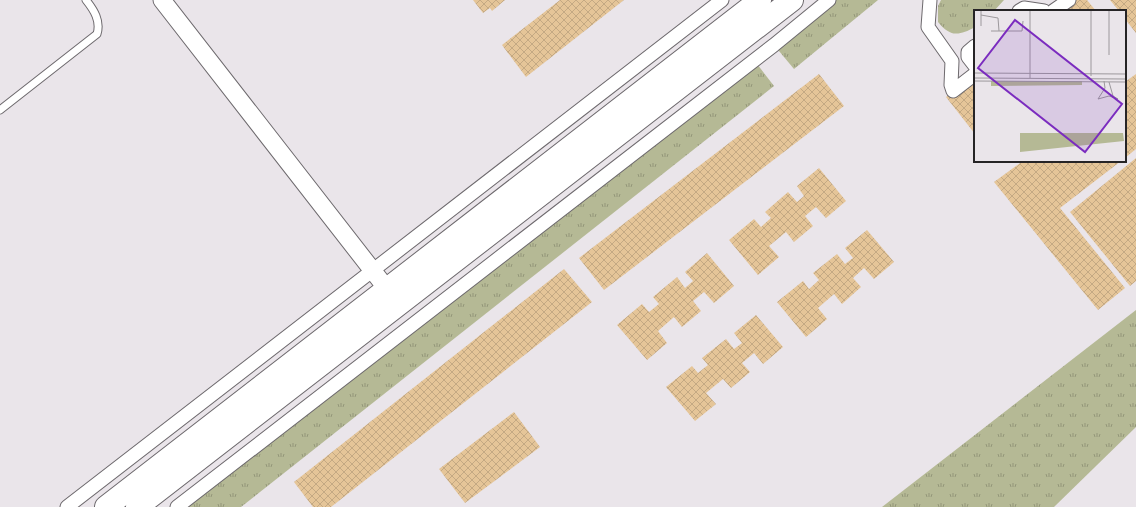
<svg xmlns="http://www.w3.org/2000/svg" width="1136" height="507" font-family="'Asap Condensed',sans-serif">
  <defs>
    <pattern id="grass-tufts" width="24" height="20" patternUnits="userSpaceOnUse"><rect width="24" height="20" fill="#b5b995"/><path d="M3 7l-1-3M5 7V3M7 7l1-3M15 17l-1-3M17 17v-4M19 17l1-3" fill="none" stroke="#939679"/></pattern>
    <pattern id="building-cross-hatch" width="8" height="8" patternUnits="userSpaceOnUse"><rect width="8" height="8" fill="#e5c598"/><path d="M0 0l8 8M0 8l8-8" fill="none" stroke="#c4a983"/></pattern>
  </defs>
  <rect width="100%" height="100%" fill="#eae5ea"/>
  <g fill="url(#grass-tufts)">
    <path d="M829 0H878L794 69 774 45Z"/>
    <path d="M941 0H1004L994 11H975V27C959 36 950 37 938 22V6Z"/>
    <path d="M754 60 774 86 241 507H177Z"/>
    <path d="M1136 310V427L1054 507H882Z"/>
  </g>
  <g fill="url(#building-cross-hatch)">
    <path d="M473 0H505L492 11 490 8 483 13Z"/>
    <path d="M560 0H624L526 77 502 45Z"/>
    <path d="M1072 0H1087L1096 11H1058Z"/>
    <path d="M1110 0H1136V33L1125 19V11H1119Z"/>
    <path d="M819 74 844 106 604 290 579 258Z"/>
    <path d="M975 74V134L946 97Z"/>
    <path d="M1136 74V149L1125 158V82Z"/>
    <path d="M1136 158V281L1130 286 1070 212Z"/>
    <path d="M1023 161H1121L1060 208 1125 288 1098 310 994 182Z"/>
    <path d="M819 168 846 201 826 218 816 207 805 216 813 226 794 242 786 232 769 246 779 257 758 275 729 240 754 219 761 227 771 218 765 212 788 192 797 202 804 196 797 186Z"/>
    <path d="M867 230 894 262 874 279 864 268 853 278 861 287 842 304 834 294 818 308 827 319 806 337 777 302 803 281 809 289 819 280 813 273 837 254 845 264 853 258 845 248Z"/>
    <path d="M707 253 734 286 714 303 704 292 693 301 701 311 682 327 674 317 658 331 667 343 647 360 617 325 642 304 649 312 659 304 653 297 677 277 685 288 693 281 685 272Z"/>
    <path d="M564 269 592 302 331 507H313L294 482Z"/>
    <path d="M756 315 783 347 763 364 754 353 742 363 750 372 731 388 723 379 706 393 716 404 695 421 666 387 692 366 698 373 708 365 702 358 726 339 734 349 742 343 734 333Z"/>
    <path d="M514 412 540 447 465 503 439 469Z"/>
  </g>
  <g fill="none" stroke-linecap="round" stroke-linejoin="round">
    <g stroke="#6d696d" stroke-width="9">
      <path id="service" d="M0 110 97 34C101 21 94 10 86 0"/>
    </g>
    <g stroke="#6d696d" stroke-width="15">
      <g id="minor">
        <path d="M930 0 928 27 952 61 951 85 953 91 975 74"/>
        <path d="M1019 11 1024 8 1044 11"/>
        <path d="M1053 11 1069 0"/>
        <path d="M975 46 968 52V57L975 66"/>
        <path d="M67 507 722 0"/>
        <path d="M177 507 774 45 829 0"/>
      </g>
    </g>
    <g stroke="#6d696d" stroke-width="19">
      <path id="tertiary" d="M162 0 394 298"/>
    </g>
    <g stroke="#6d696d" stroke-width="24">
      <g id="trunk">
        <path d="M106 507 760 0"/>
        <path d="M137 507 792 0"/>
      </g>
    </g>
    <use href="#service" stroke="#fff" stroke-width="7"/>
    <use href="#minor" stroke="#fff" stroke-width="13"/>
    <use href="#tertiary" stroke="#fff" stroke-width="17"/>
    <use href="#trunk" stroke="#fff" stroke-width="22"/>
  </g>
  <g transform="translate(974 10)">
    <rect width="152" height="152" fill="#eae5ea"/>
    <path d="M17 71H108V75L17 76ZM46 123H149L150 131 46 142Z" fill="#b5b995"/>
    <path fill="none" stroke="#9c989c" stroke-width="1" d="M7 0V16M117 0V66M135 0V45M7 5 24 8 25 21M17 21H48L49 11M0 63 152 64M0 68 152 69M56 68V0M0 71 152 72M130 71 131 78 124 89 135 86 144 89 139 86 135 72"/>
    <path fill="#7b2cbf" fill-opacity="0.15" stroke="#7b2cbf" stroke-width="2" d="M41 10 148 94 111 142 4 58Z"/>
    <rect width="152" height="152" fill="none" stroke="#262426" stroke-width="2"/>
  </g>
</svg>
